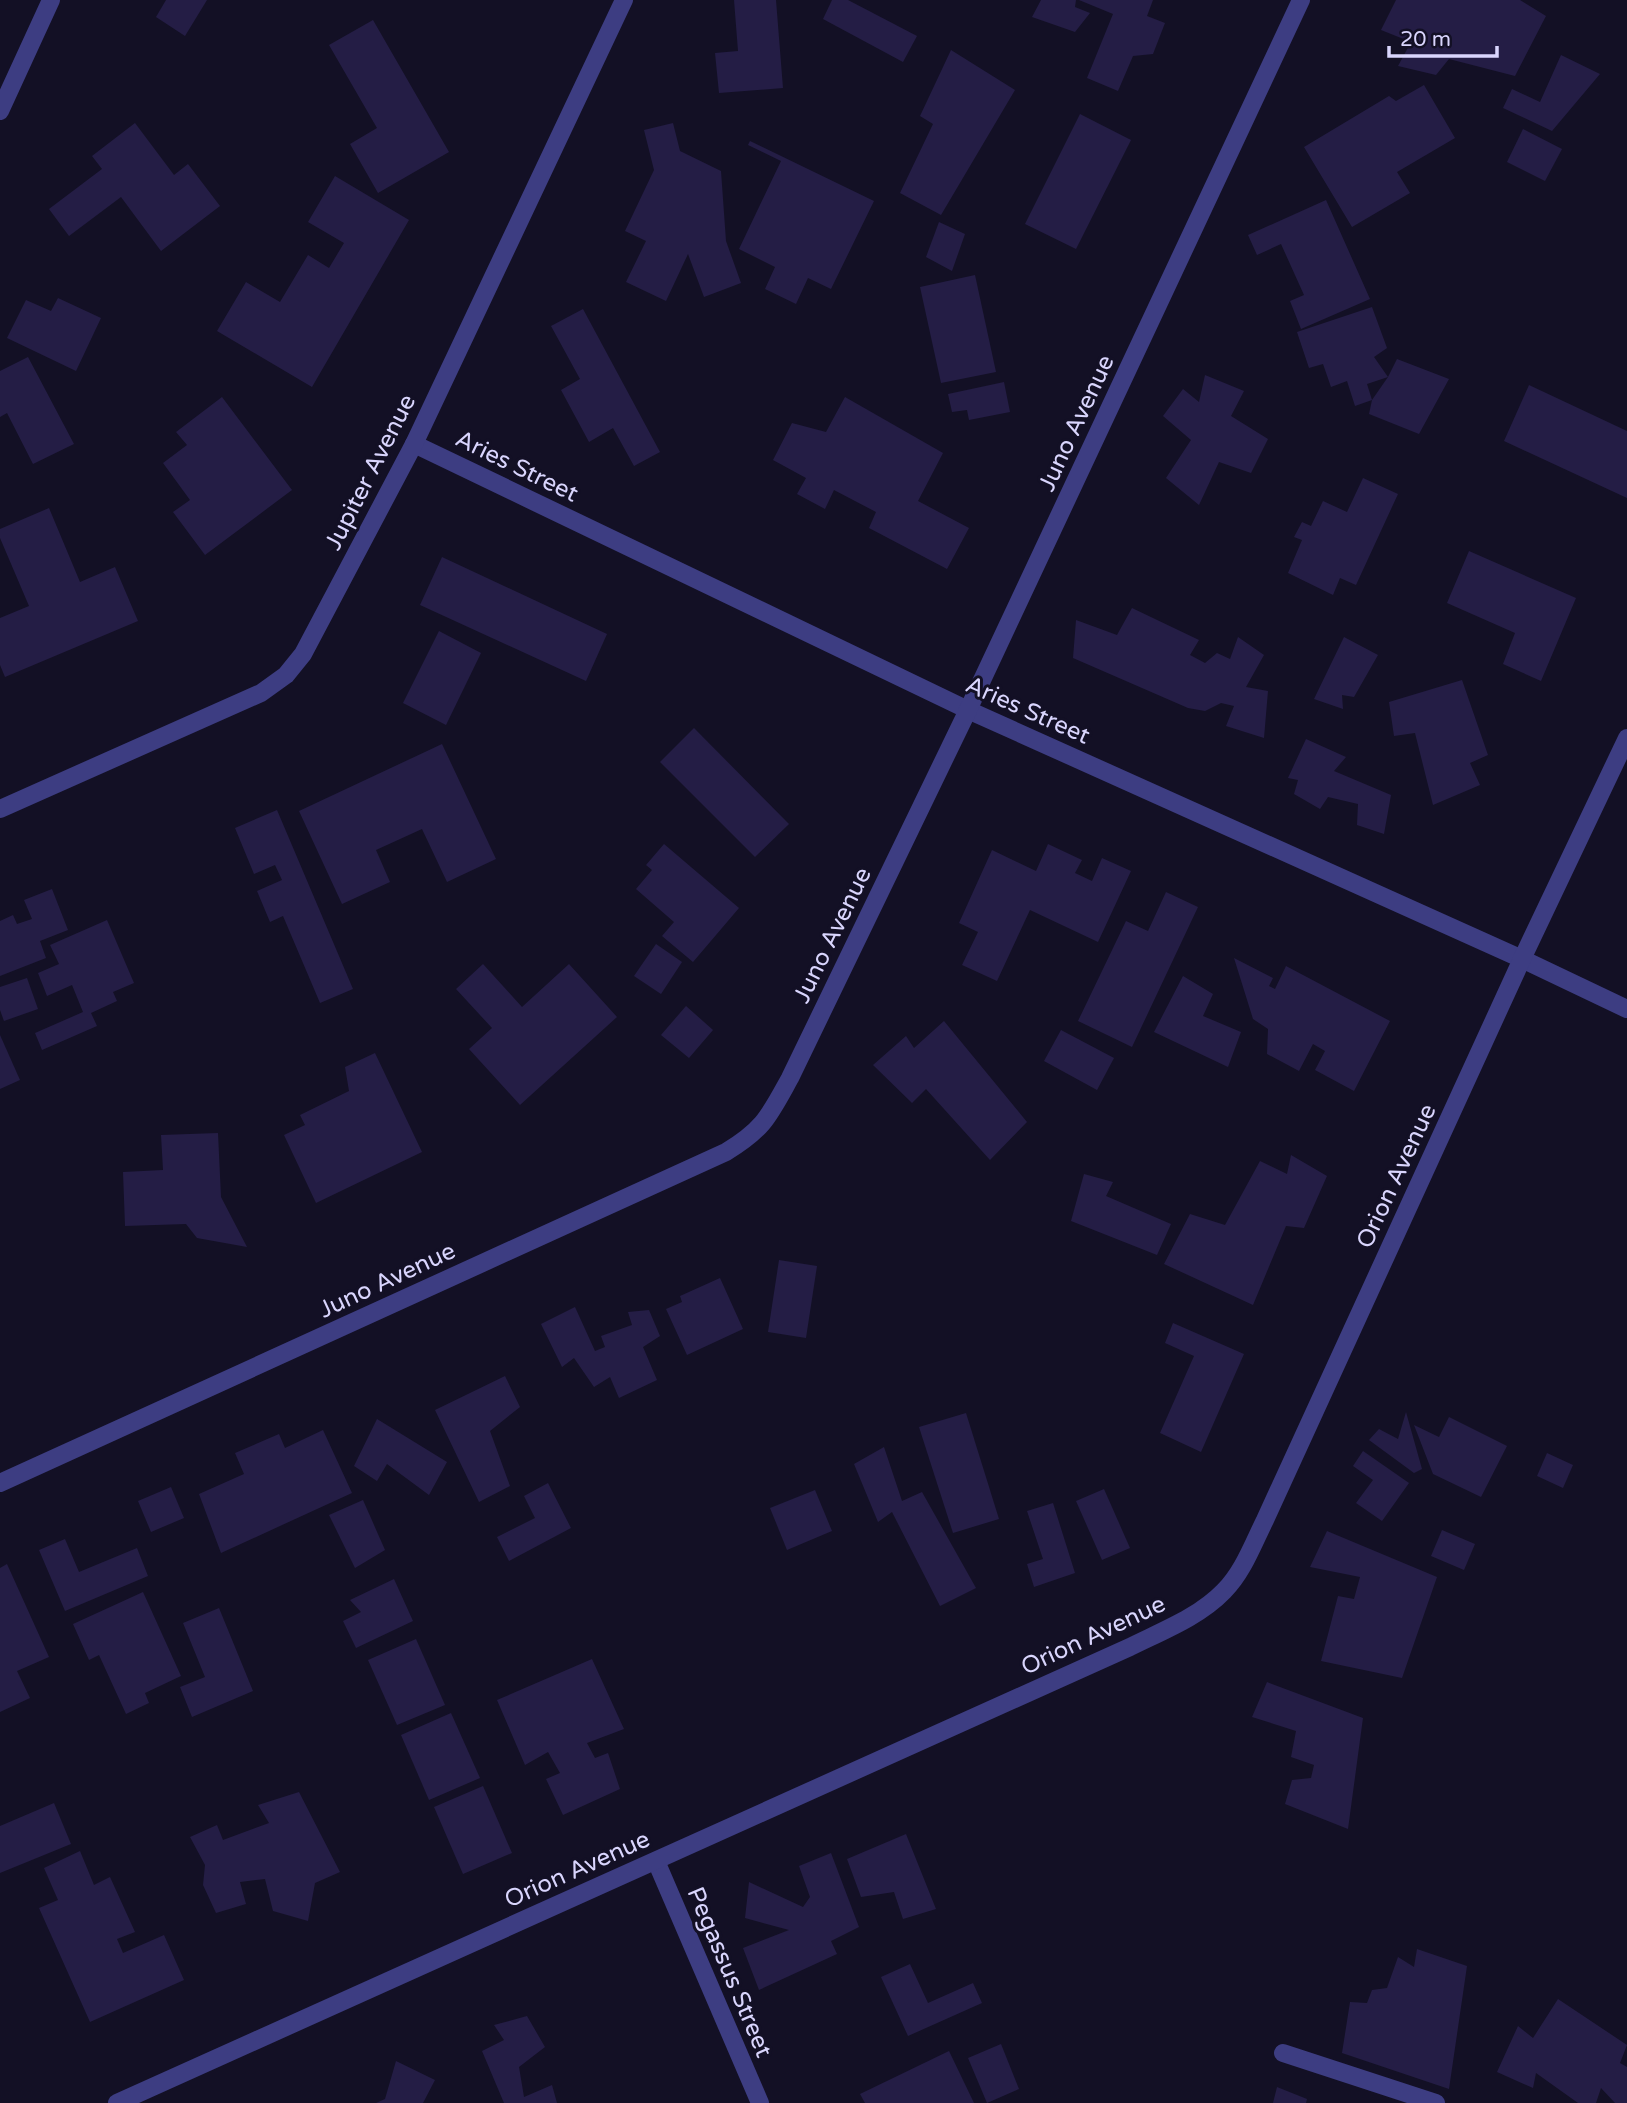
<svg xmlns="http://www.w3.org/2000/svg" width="1627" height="2103" font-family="'Varela Round',sans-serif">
  <rect width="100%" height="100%" fill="#131025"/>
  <g fill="#241d45" fill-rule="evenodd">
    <path d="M166 0H207L185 36 156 17Z"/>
    <path d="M734 0H776L783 88 719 93 715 53 738 51Z"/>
    <path d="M832 0H848L917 36 903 62 823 19Z"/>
    <path d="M1041 0H1076L1075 7 1090 13 1075 32 1032 17Z"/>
    <path d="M1079 0H1153L1147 16 1165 23 1153 54 1133 56 1118 91 1087 78 1113 14Z"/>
    <path d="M1396 0H1520L1546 16 1515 76 1449 59 1436 75 1398 66 1411 42 1381 30Z"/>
    <path d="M373 20 449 152 378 193 350 144 377 128 329 45Z"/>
    <path d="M951 50 1015 90 941 215 900 193 933 124 920 116Z"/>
    <path d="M1561 55 1600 74 1552 131 1503 108 1512 89 1540 102Z"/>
    <path d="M1424 85 1455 138 1397 172 1410 193 1352 227 1304 147 1389 96 1396 101Z"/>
    <path d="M1080 114 1131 140 1076 249 1025 224Z"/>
    <path d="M135 123 174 175 188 164 220 206 161 251 121 197 69 236 49 209 102 169 92 156Z"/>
    <path d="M673 123 680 151 721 171 726 241 741 283 704 297 688 254 666 301 626 282 646 241 625 231 654 170 644 130Z"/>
    <path d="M1523 129 1562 149 1545 181 1507 162Z"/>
    <path d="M750 141 874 201 831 289 808 278 796 304 765 289 775 267 739 249 781 161 748 145Z"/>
    <path d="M335 176 409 220 312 387 217 331 246 282 280 302 308 255 329 268 344 243 308 222Z"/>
    <path d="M1326 200 1370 299 1301 329 1290 301 1304 295 1281 244 1257 255 1248 235Z"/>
    <path d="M939 222 965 234 952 271 926 257Z"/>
    <path d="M975 275 996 372 941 383 920 287Z"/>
    <path d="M58 298 101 318 76 371 7 338 26 300 51 311Z"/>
    <path d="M1372 307 1387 348 1374 357 1388 377 1397 359 1449 379 1419 434 1369 414 1372 400 1355 406 1347 381 1331 387 1323 364 1309 368 1297 332ZM1388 377 1372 400 1367 384Z"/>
    <path d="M583 309 660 452 634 466 613 428 589 442 561 390 580 379 551 326Z"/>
    <path d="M28 357 74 444 33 464 7 413 0 417V371Z"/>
    <path d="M1205 375 1244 391 1231 416 1268 439 1251 473 1219 462 1199 505 1166 478 1191 440 1163 416 1183 389 1199 402Z"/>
    <path d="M1004 382 1010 412 969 420 967 410 952 412 948 394Z"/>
    <path d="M1529 385 1627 431V498L1504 441Z"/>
    <path d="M222 397 292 490 205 555 173 512 190 500 163 463 187 445 176 432Z"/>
    <path d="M845 397 943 453 918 501 969 528 947 569 869 528 876 512 834 490 825 509 797 494 806 478 773 460 792 423 826 432Z"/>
    <path d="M1363 478 1398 494 1356 585 1340 578 1333 595 1288 573 1302 540 1294 537 1302 522 1311 526 1323 501 1347 512Z"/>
    <path d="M49 508 80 582 115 567 138 621 5 677 0 665V618L29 606 0 538V529Z"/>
    <path d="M1469 551 1576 598 1541 681 1503 664 1515 633 1447 603Z"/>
    <path d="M442 557 607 634 586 681 420 605Z"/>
    <path d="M1132 608 1199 640 1190 655 1205 663 1217 653 1230 659 1238 637 1264 655 1246 687 1268 691 1264 738 1226 726 1234 706 1221 703 1205 711 1188 708 1073 658 1076 620 1117 635Z"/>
    <path d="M439 631 481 653 446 725 403 703Z"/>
    <path d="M1344 637 1378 655 1354 697 1342 695 1343 709 1314 699Z"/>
    <path d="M1462 680 1488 755 1470 763 1480 785 1433 805 1415 733 1394 736 1389 702Z"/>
    <path d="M694 728 789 824 755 857 660 762Z"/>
    <path d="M1306 739 1346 757 1334 771 1391 795 1384 834 1357 825 1358 804 1328 797 1320 809 1294 794 1298 780 1288 778Z"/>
    <path d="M442 744 496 859 447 882 422 829 376 850 390 882 342 904 299 811Z"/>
    <path d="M277 810 353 989 320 1003 283 916 270 922 257 891 282 880 275 865 254 874 235 828Z"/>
    <path d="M664 844 739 908 693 962 662 936 674 922 636 889 652 870 646 865Z"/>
    <path d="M1048 844 1082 860 1075 873 1092 881 1102 858 1131 871 1098 942 1030 910 997 981 962 965 978 932 959 923 992 850 1036 871Z"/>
    <path d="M52 889 68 930 40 941 46 958 0 976V921L13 915 17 924 32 919 24 900Z"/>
    <path d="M1166 892 1198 907 1132 1047 1078 1021 1126 921 1148 931Z"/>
    <path d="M107 920 134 983 113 992 117 1001 91 1013 97 1026 42 1050 35 1033 83 1012 72 985 47 996 38 973 59 964 50 945Z"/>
    <path d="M656 944 682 962 661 994 634 976Z"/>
    <path d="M1234 958 1273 978 1269 986 1275 989 1286 966 1390 1021 1354 1091 1315 1070 1325 1051 1313 1044 1299 1071 1267 1054 1268 1029 1253 1019Z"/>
    <path d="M483 964 522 1007 569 964 617 1017 520 1105 469 1049 492 1028 456 989Z"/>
    <path d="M1183 976 1213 994 1203 1016 1241 1032 1228 1067 1154 1032Z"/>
    <path d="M27 978 38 1009 4 1021 0 1010V987Z"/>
    <path d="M686 1006 713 1030 689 1058 661 1035Z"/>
    <path d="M944 1021 1027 1122 990 1160 926 1089 912 1103 873 1065 906 1036 914 1048Z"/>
    <path d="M1061 1030 1114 1058 1097 1090 1044 1061Z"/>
    <path d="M0 1035 20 1080 0 1089Z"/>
    <path d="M375 1053 422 1152 316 1203 284 1135 305 1125 300 1115 349 1091 345 1067Z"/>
    <path d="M218 1133 221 1197 247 1247 197 1238 186 1224 125 1226 123 1172 163 1170 161 1135Z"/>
    <path d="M1291 1155 1327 1176 1304 1228 1286 1226 1253 1305 1164 1264 1190 1214 1225 1225 1260 1161 1287 1174Z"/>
    <path d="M1084 1174 1113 1182 1106 1196 1171 1224 1157 1255 1071 1221Z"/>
    <path d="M779 1260 817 1266 806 1338 768 1332Z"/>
    <path d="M720 1278 743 1329 687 1355 666 1309 682 1302 680 1296Z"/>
    <path d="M575 1307 595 1351 605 1347 601 1336 632 1325 628 1312 649 1310 660 1336 643 1347 657 1380 619 1398 610 1377 594 1387 574 1358 562 1367 541 1324Z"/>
    <path d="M1173 1323 1244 1354 1201 1452 1160 1433 1194 1356 1165 1343Z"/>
    <path d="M505 1376 520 1407 490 1431 510 1486 479 1502 435 1410Z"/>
    <path d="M1406 1412 1422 1469 1414 1473 1369 1440 1379 1429 1398 1439Z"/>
    <path d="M966 1413 999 1519 953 1533 919 1427Z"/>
    <path d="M1449 1417 1507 1446 1481 1497 1433 1474 1414 1425 1439 1437Z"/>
    <path d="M377 1419 447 1462 429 1495 387 1464 377 1481 354 1466Z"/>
    <path d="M323 1430 352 1493 221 1553 199 1494 244 1474 235 1453 279 1434 285 1448Z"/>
    <path d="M884 1447 902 1501 922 1492 976 1588 940 1606 892 1512 878 1522 854 1464Z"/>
    <path d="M1363 1451 1409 1483 1382 1521 1356 1503 1373 1480 1353 1466Z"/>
    <path d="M1547 1453 1573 1465 1563 1488 1537 1476Z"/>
    <path d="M548 1483 571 1528 509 1561 497 1537 535 1518 524 1496Z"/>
    <path d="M171 1487 184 1518 151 1532 138 1501Z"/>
    <path d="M1104 1489 1130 1548 1102 1560 1076 1501Z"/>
    <path d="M815 1490 832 1531 787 1550 770 1508Z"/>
    <path d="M363 1500 385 1550 355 1568 329 1515Z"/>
    <path d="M1053 1503 1075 1573 1034 1587 1027 1564 1043 1559 1027 1511Z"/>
    <path d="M1442 1530 1475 1544 1464 1570 1431 1556Z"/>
    <path d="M1327 1531 1437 1577 1402 1678 1321 1661 1338 1596 1354 1599 1360 1577 1310 1567Z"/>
    <path d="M65 1539 79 1572 137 1548 148 1576 65 1611 39 1550Z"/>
    <path d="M7 1564 49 1657 17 1671 30 1698 0 1712V1568Z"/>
    <path d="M394 1579 413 1621 356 1648 343 1621 361 1612 350 1600Z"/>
    <path d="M143 1592 181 1676 145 1693 149 1703 126 1714 99 1655 89 1660 73 1624Z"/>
    <path d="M219 1608 253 1691 192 1717 180 1687 205 1677 183 1623Z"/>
    <path d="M416 1639 445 1705 397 1725 368 1660Z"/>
    <path d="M592 1659 624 1729 587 1743 595 1758 608 1753 620 1789 563 1815 546 1779 560 1773 548 1752 525 1765 497 1700Z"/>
    <path d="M1267 1682 1363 1718 1348 1829 1285 1804 1292 1780 1311 1778 1314 1765 1291 1757 1296 1731 1252 1717Z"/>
    <path d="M451 1713 480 1778 429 1800 401 1735Z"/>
    <path d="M483 1786 512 1853 463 1874 434 1807Z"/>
    <path d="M299 1792 340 1872 315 1883 308 1921 273 1911 265 1879 240 1882 246 1904 216 1913 203 1885 205 1865 190 1837 217 1825 223 1840 269 1823 258 1805Z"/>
    <path d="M54 1803 71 1844 0 1873V1826Z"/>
    <path d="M906 1834 936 1909 903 1919 894 1892 861 1897 847 1859Z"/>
    <path d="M80 1851 94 1885 110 1877 135 1932 117 1939 123 1953 164 1935 184 1980 90 2022 39 1908 58 1900 44 1868Z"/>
    <path d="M831 1853 859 1927 831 1941 837 1954 759 1990 743 1948 789 1930 745 1918 749 1882 803 1907 810 1897 799 1866Z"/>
    <path d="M1417 1949 1467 1966 1449 2089 1342 2053 1350 2002 1367 2003 1372 1990 1387 1988 1398 1957 1414 1967Z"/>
    <path d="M910 1964 928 2003 973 1983 982 2003 908 2036 881 1977Z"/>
    <path d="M1558 1999 1627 2045 1620 2063 1627 2067V2103H1615L1601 2088 1596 2103H1578L1536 2073 1533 2088 1497 2072 1518 2026 1533 2038Z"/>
    <path d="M527 2016 545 2047 519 2067 524 2097 552 2085 557 2103H504L482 2051 504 2040 494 2025Z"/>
    <path d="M1001 2044 1019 2089 987 2103 968 2058Z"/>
    <path d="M949 2051 974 2103H865L860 2094Z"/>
    <path d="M396 2061 435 2080 423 2103H376L385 2099Z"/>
    <path d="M1277 2087 1307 2099 1306 2103H1273Z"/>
  </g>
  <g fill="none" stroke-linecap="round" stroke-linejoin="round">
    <g stroke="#3d3d82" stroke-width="18">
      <path d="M0 111 51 0"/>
      <path d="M414 444 968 710 1522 959 1627 1009"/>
      <path d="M0 809 261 693 286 675 303 654 414 444 624 0"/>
      <path d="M0 1483 726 1152C764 1129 769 1116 790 1078L968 710 1301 0"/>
      <path d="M656 1861 760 2103"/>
      <path d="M1283 2053 1436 2103"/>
      <path d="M117 2103 1130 1647C1162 1631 1199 1617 1224 1591 1243 1572 1253 1544 1265 1520L1522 959 1627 738"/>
    </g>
  </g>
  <g text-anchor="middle" stroke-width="6" stroke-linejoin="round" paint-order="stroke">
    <g font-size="24" fill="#d9d5fd" stroke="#131025">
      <text transform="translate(1076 423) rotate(-65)" y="8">Juno Avenue</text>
      <text transform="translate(517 466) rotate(26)" y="8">Aries Street</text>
      <text transform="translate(370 472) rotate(-63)" y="8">Jupiter Avenue</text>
      <text transform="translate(1028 710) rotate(24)" y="8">Aries Street</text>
      <text transform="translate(832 935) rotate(-64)" y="8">Juno Avenue</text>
      <text transform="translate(1396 1176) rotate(-65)" y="8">Orion Avenue</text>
      <text transform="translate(387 1280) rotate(-25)" y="8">Juno Avenue</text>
      <text transform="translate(1093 1635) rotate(-25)" y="8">Orion Avenue</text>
      <text transform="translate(577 1869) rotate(-24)" y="8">Orion Avenue</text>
      <text transform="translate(730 1972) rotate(67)" y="8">Pegassus Street</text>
    </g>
  </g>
  <path d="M1389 46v10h108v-10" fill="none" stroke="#d9d5fd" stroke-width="3.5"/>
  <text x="1400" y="46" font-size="21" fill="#d9d5fd" stroke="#131025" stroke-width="5" paint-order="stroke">20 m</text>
</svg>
